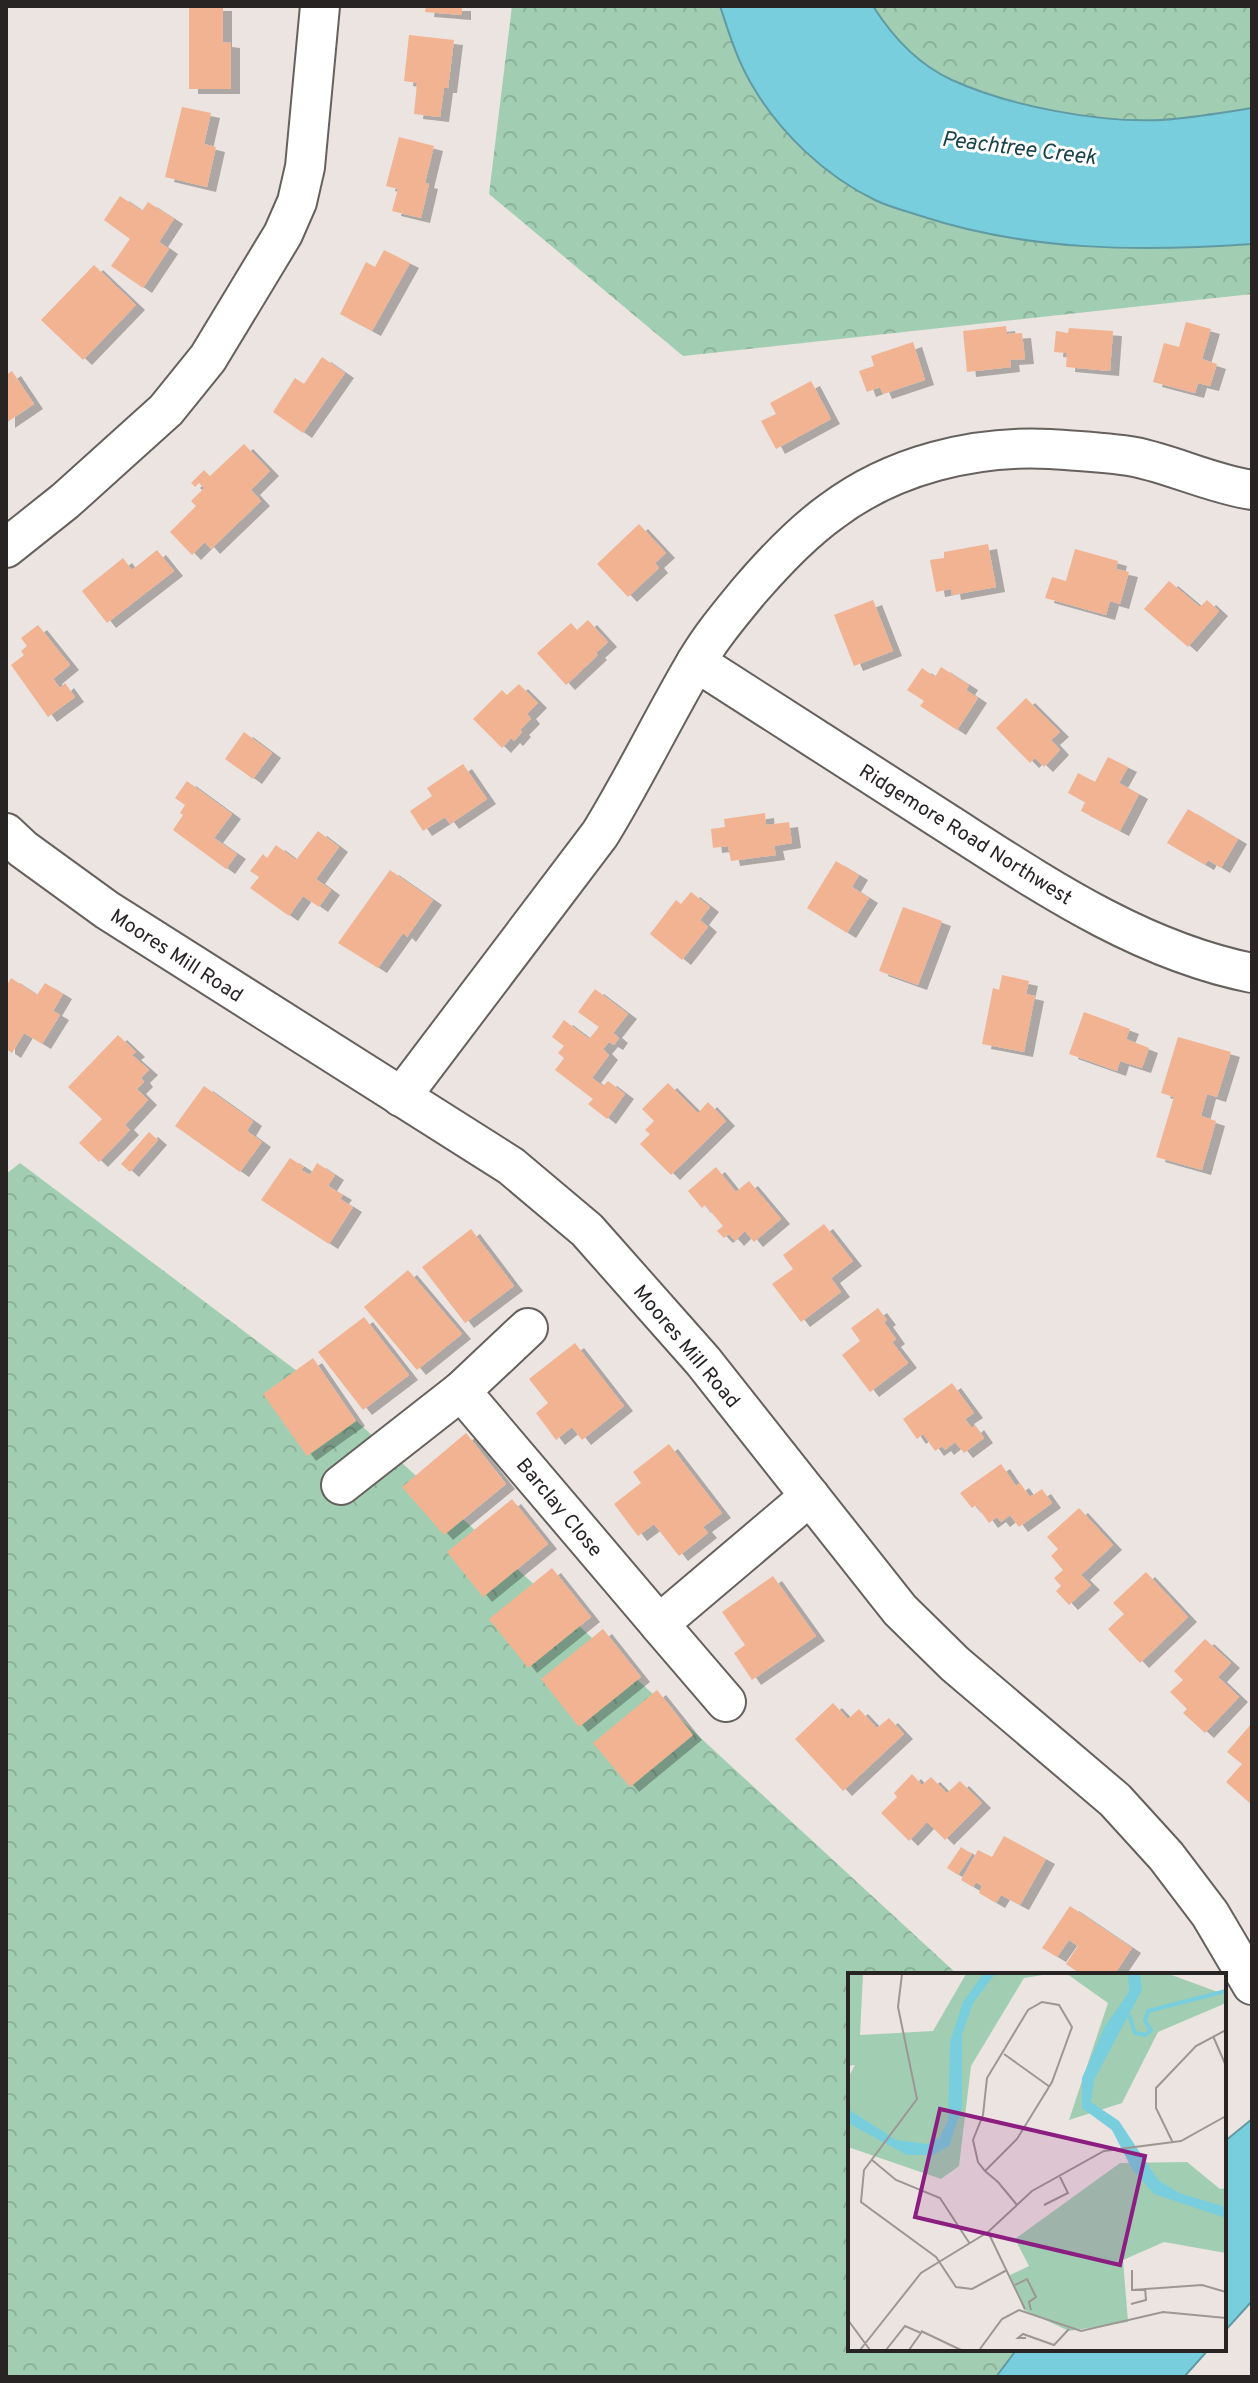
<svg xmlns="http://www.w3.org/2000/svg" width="1258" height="2383" font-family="Overpass,sans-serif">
  <defs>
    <pattern id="forest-crowns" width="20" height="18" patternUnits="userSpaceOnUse" patternTransform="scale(2)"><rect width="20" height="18" fill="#a1ceb2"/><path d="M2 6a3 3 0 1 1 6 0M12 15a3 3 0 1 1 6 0" fill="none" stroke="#8bb199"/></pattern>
    <filter id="shadow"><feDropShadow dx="9" dy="5" stdDeviation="0" flood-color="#0004"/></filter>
  </defs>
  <rect width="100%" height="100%" fill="#ebe4e0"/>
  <g fill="url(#forest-crowns)">
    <path d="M512 6H1252V294L683 356 489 194Z"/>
    <path d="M20 1163 325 1392 958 1975H850V2349H1178L1185 2377H6V1174Z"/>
  </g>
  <g fill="#78cedc" stroke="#609ba4" stroke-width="2">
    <path d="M720 6H873C892 36 919 65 952 80 1009 106 1099 123 1161 120 1192 118 1222 113 1252 108V244C1141 252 1027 251 921 216 906 211 889 207 875 200 825 176 779 132 752 85 737 60 729 33 720 6Z"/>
    <path d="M1252 2119V2301L1224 2332V2142Z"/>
    <path d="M1017 2349H1209L1184 2377H996Z"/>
  </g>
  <g fill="#f1b392" filter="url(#shadow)">
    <path d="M189 6H223V42L231 43V89H189Z"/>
    <path d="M426 6H462V15L425 12Z"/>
    <path d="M409 35 454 40 448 88H444L440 117 414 114 417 83 404 81Z"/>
    <path d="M182 107 211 113 204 144 216 147 207 187 165 177Z"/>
    <path d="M399 137 434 146 425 183 429 184 421 218 392 211 398 189 386 186Z"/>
    <path d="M120 196 142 211 148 202 174 219 159 242 169 249 143 288 111 266 130 239 104 220Z"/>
    <path d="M384 250 410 263 372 331 340 314 366 262 375 267Z"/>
    <path d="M94 265 136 305 83 360 41 320Z"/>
    <path d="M1186 322 1211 329 1202 359 1217 364 1210 386 1198 383 1195 393 1153 382 1164 343 1179 347Z"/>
    <path d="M1006 326 1007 334 1022 333 1025 359 1010 360 1011 367 967 372 963 331Z"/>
    <path d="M1069 328 1113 331 1110 371 1066 367 1067 353 1054 352 1056 331 1068 333Z"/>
    <path d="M913 342 925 380 883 394 880 387 867 392 859 371 874 366 871 356Z"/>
    <path d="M322 357 345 373 303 433 273 412 295 378 304 384Z"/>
    <path d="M12 371 34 404 6 423V375Z"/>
    <path d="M811 381 831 419 776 449 761 421 776 414 770 403Z"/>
    <path d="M244 444 270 471 251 490 261 501 211 549 205 542 192 555 170 532 196 506 191 501 204 488 199 483 195 487 191 483 204 470 210 476Z"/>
    <path d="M639 524 666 553 655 563 659 568 628 597 597 564Z"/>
    <path d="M988 544 996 587 952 595 951 589 936 592 930 560 944 558V552Z"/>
    <path d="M1075 549 1118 561 1116 569 1129 572 1120 604 1110 601 1106 615 1045 598 1052 577 1066 581Z"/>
    <path d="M157 550 174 571 107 623 82 591 123 558 132 570Z"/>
    <path d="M1169 581 1200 607 1207 600 1219 611 1188 647 1144 609Z"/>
    <path d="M873 600 893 651 854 666 834 615Z"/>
    <path d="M588 620 608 642 596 653 598 655 566 685 537 653 571 623 577 630Z"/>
    <path d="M38 625 70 665 53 679 60 688 65 683 75 697 48 717 11 665 24 655 21 651 27 646 21 638Z"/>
    <path d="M941 667 969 685 966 690 978 698 957 730 920 706 924 701 907 690 922 668 935 677Z"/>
    <path d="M519 684 538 703 527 714 531 719 520 730 522 732 514 741 511 738 502 748 473 719 502 690 507 695Z"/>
    <path d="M1026 698 1060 732 1051 740 1060 750 1044 767 1035 758 1030 763 996 728Z"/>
    <path d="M244 732 272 753 253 779 225 759Z"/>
    <path d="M1108 757 1128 767 1119 783 1139 794 1120 831 1081 811 1085 802 1068 793 1078 773 1095 782Z"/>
    <path d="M463 764 487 799 450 824 445 817 423 831 410 811 432 796 427 788Z"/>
    <path d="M187 781 232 814 214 838 237 854 226 869 173 830 183 815 180 813 185 805 175 798Z"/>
    <path d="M1188 809 1238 839 1221 868 1208 860 1205 865 1167 843Z"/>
    <path d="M765 813 766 825 789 822 792 843 774 846 776 855 731 861 728 846 713 848 711 829 725 827 724 819Z"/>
    <path d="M318 831 339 847 316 879 331 890 319 907 303 896 289 916 250 888 259 877 250 871 263 854 267 858 276 845 296 860Z"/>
    <path d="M836 861 859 875 852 887 869 898 847 933 807 908Z"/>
    <path d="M390 870 433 900 407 937 403 933 378 968 338 943Z"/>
    <path d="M691 892 710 907 700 920 708 927 682 960 650 934 676 900 681 904Z"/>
    <path d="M903 907 942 921 918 985 879 971Z"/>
    <path d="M1002 975 1029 981 1026 994 1035 996 1024 1052 982 1044 993 988 999 990Z"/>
    <path d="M11 978 37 995 45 983 63 994 53 1011 60 1015 42 1044 24 1033 12 1053 6 1049V987Z"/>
    <path d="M595 989 628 1014 613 1033 619 1038 614 1045 609 1042 603 1049 609 1055 592 1078 603 1086 608 1081 625 1094 607 1119 588 1104 593 1099 555 1070 564 1058 558 1053 564 1046 552 1037 564 1020 589 1039 599 1027 578 1012Z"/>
    <path d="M1084 1012 1130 1029 1126 1039 1149 1048 1142 1068 1120 1061 1117 1071 1069 1054Z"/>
    <path d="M118 1035 136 1052 132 1055 149 1070 141 1078 144 1082 137 1089 148 1100 125 1125 130 1130 99 1162 79 1143 102 1119 68 1087Z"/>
    <path d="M1178 1037 1231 1052 1217 1097 1207 1094 1201 1116 1216 1121 1202 1170 1156 1157 1174 1097 1161 1093Z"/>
    <path d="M668 1083 698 1113 708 1102 726 1121 671 1175 640 1144 650 1134 645 1130 654 1121 642 1109Z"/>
    <path d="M204 1086 253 1121 247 1131 262 1142 240 1172 175 1126Z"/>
    <path d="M149 1132 158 1140 130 1172 121 1164Z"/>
    <path d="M290 1158 304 1167 301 1170 310 1175 317 1163 335 1175 328 1186 343 1195 340 1199 353 1207 329 1244 261 1200Z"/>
    <path d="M716 1167 736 1192 749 1181 781 1219 754 1242 745 1231 735 1241 729 1234 724 1238 717 1231 723 1226 705 1205 702 1208 688 1191Z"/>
    <path d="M824 1224 853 1261 831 1278 841 1292 801 1322 772 1284 793 1269 783 1255Z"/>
    <path d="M471 1229 514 1286 465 1323 422 1267Z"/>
    <path d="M408 1270 462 1334 417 1370 364 1307Z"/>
    <path d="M878 1308 887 1320 884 1322 896 1339 892 1342 908 1363 870 1392 842 1355 860 1341 851 1328Z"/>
    <path d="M364 1317 409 1375 363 1410 318 1352Z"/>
    <path d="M575 1343 624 1406 582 1440 572 1427 556 1440 536 1413 548 1403 529 1379Z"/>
    <path d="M313 1358 356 1421 307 1456 263 1394Z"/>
    <path d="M952 1383 974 1413 965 1419 972 1428 975 1425 984 1438 964 1453 955 1442 945 1450 942 1446 935 1451 923 1434 917 1439 903 1419Z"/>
    <path d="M466 1433 506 1484 444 1535 402 1487Z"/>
    <path d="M669 1444 722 1513 703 1527 708 1533 679 1556 654 1524 638 1536 614 1504 641 1483 633 1472Z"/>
    <path d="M1001 1464 1016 1486 1020 1483 1030 1497 1042 1489 1052 1503 1019 1527 1010 1515 1001 1522 997 1517 989 1523 976 1505 972 1508 960 1493Z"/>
    <path d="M512 1499 548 1544 483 1597 447 1552Z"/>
    <path d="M1079 1508 1113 1545 1081 1575 1091 1585 1069 1605 1056 1591 1061 1586 1054 1578 1063 1570 1051 1556 1058 1549 1047 1537Z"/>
    <path d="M552 1568 591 1617 528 1668 489 1619Z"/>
    <path d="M1146 1572 1188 1617 1140 1663 1108 1629 1124 1614 1113 1603Z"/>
    <path d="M773 1576 816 1636 752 1680 734 1653 745 1645 722 1612Z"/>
    <path d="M603 1629 641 1677 579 1727 541 1679Z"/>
    <path d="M1205 1639 1231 1663 1218 1677 1239 1697 1205 1733 1183 1713 1187 1709 1170 1692 1183 1680 1174 1671Z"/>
    <path d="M657 1690 693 1735 630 1787 593 1743Z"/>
    <path d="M833 1703 848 1719 859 1709 877 1728 889 1718 904 1734 843 1791 795 1739Z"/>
    <path d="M1252 1723V1805L1226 1782 1242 1764 1227 1752Z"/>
    <path d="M912 1774 922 1785 931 1777 947 1793 960 1781 982 1803 945 1840 927 1822 909 1841 881 1813 897 1797 894 1793Z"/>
    <path d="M1004 1836 1046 1859 1020 1905 1001 1895 996 1903 979 1893 982 1886 976 1882 973 1887 961 1880 978 1850 992 1857Z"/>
    <path d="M961 1847 972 1854 958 1875 947 1868Z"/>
    <path d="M1070 1906 1132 1948 1114 1975H1082L1066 1964 1078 1946 1069 1940 1057 1957 1042 1948Z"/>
  </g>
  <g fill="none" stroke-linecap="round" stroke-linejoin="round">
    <g stroke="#67615e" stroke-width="42">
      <g id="minor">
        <path d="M6 548 65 501 166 410 208 358 283 234 297 202 305 167 320 6"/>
        <path d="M696 662C778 715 860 767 942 820 1039 882 1137 950 1252 973"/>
        <path d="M6 833 23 849 107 910 511 1166 587 1230 703 1361 900 1610 955 1664 1115 1800 1166 1856 1210 1914 1252 1985"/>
        <path d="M401 1097 600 834C634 779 662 720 695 664 710 638 730 614 749 591 774 562 801 533 832 511 893 465 975 445 1050 449 1078 451 1108 452 1135 457 1174 465 1212 484 1252 490"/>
        <path d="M461 1391 659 1624 810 1496"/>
        <path d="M341 1485 461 1391 528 1328"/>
        <path d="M659 1624 726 1702"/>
      </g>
    </g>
    <use href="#minor" stroke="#fff" stroke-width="38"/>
  </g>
  <g text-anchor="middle" stroke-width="6" stroke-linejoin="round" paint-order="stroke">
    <g font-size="20" fill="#272423" stroke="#fff">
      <text transform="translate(966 834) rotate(32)" y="7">Ridgemore Road Northwest</text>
      <text transform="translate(177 955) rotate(33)" y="7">Moores Mill Road</text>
      <text transform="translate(687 1346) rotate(50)" y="7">Moores Mill Road</text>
      <text transform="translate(560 1507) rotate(50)" y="7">Barclay Close</text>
    </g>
    <g font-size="22" font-style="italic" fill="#1b434a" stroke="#fff">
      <text transform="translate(1019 147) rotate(7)" y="8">Peachtree Creek</text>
    </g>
  </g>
  <g transform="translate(848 1973)">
    <rect width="378" height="378" fill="#ebe4e0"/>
    <path d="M0 1H15L12 62 85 58 118 1H201L176 5 123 93 111 193 93 206 0 174V105L7 92 0 93ZM219 1H321L378 22V30L310 59 274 130 221 147 260 30ZM339 189 372 216 378 215V280L316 269 275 287 280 349 221 358 176 337 162 302 181 293 167 266 272 190Z" fill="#a1ceb2"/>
    <path d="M135 1H147L125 30 114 62V135L101 173 85 182H59L0 150V136L48 167 79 171 92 164 100 147 102 69 115 29ZM280 1H292L294 17 246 107 243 129 271 148 310 207 331 220 378 234V245L306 221 284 196 264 157 234 135V105L257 53 281 19Z" fill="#78cedc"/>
    <path fill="none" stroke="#78cedc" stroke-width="4" d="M281 42 287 60 297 62 303 57 297 48 300 38 378 18"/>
    <path fill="none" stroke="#9d9794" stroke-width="2" d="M54 1 50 34 69 126 16 197 13 229 88 284 108 314 124 316 159 297M365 63 378 93M156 81 202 114M325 170 308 135V115L348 73 378 57M24 187 48 207 92 225 122 271M137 198 169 166 204 109 224 54 211 32 194 29 180 37 139 105 135 142 125 167 130 189 137 198 150 209 169 232M196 232 220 220 212 204M140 259 177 336M284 297V317L354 312 378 319M167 312 179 306 188 324 181 329 183 337M283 331 298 327 297 315M0 347 22 377M73 358 113 377M178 365H170L175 361 206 372 221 356M132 376 154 346 171 337 233 358 315 339 378 345M12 377 73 300 140 259 184 218 256 178 333 168 378 143M38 377 57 353 73 360 61 377"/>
    <path fill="#8c1e81" fill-opacity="0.15" stroke="#8c1e81" stroke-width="4" d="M92 136 297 183 272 292 67 244Z"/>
    <rect width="378" height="378" fill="none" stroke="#272423" stroke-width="4"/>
  </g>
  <rect width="1258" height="2383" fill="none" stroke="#272423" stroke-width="16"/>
</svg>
